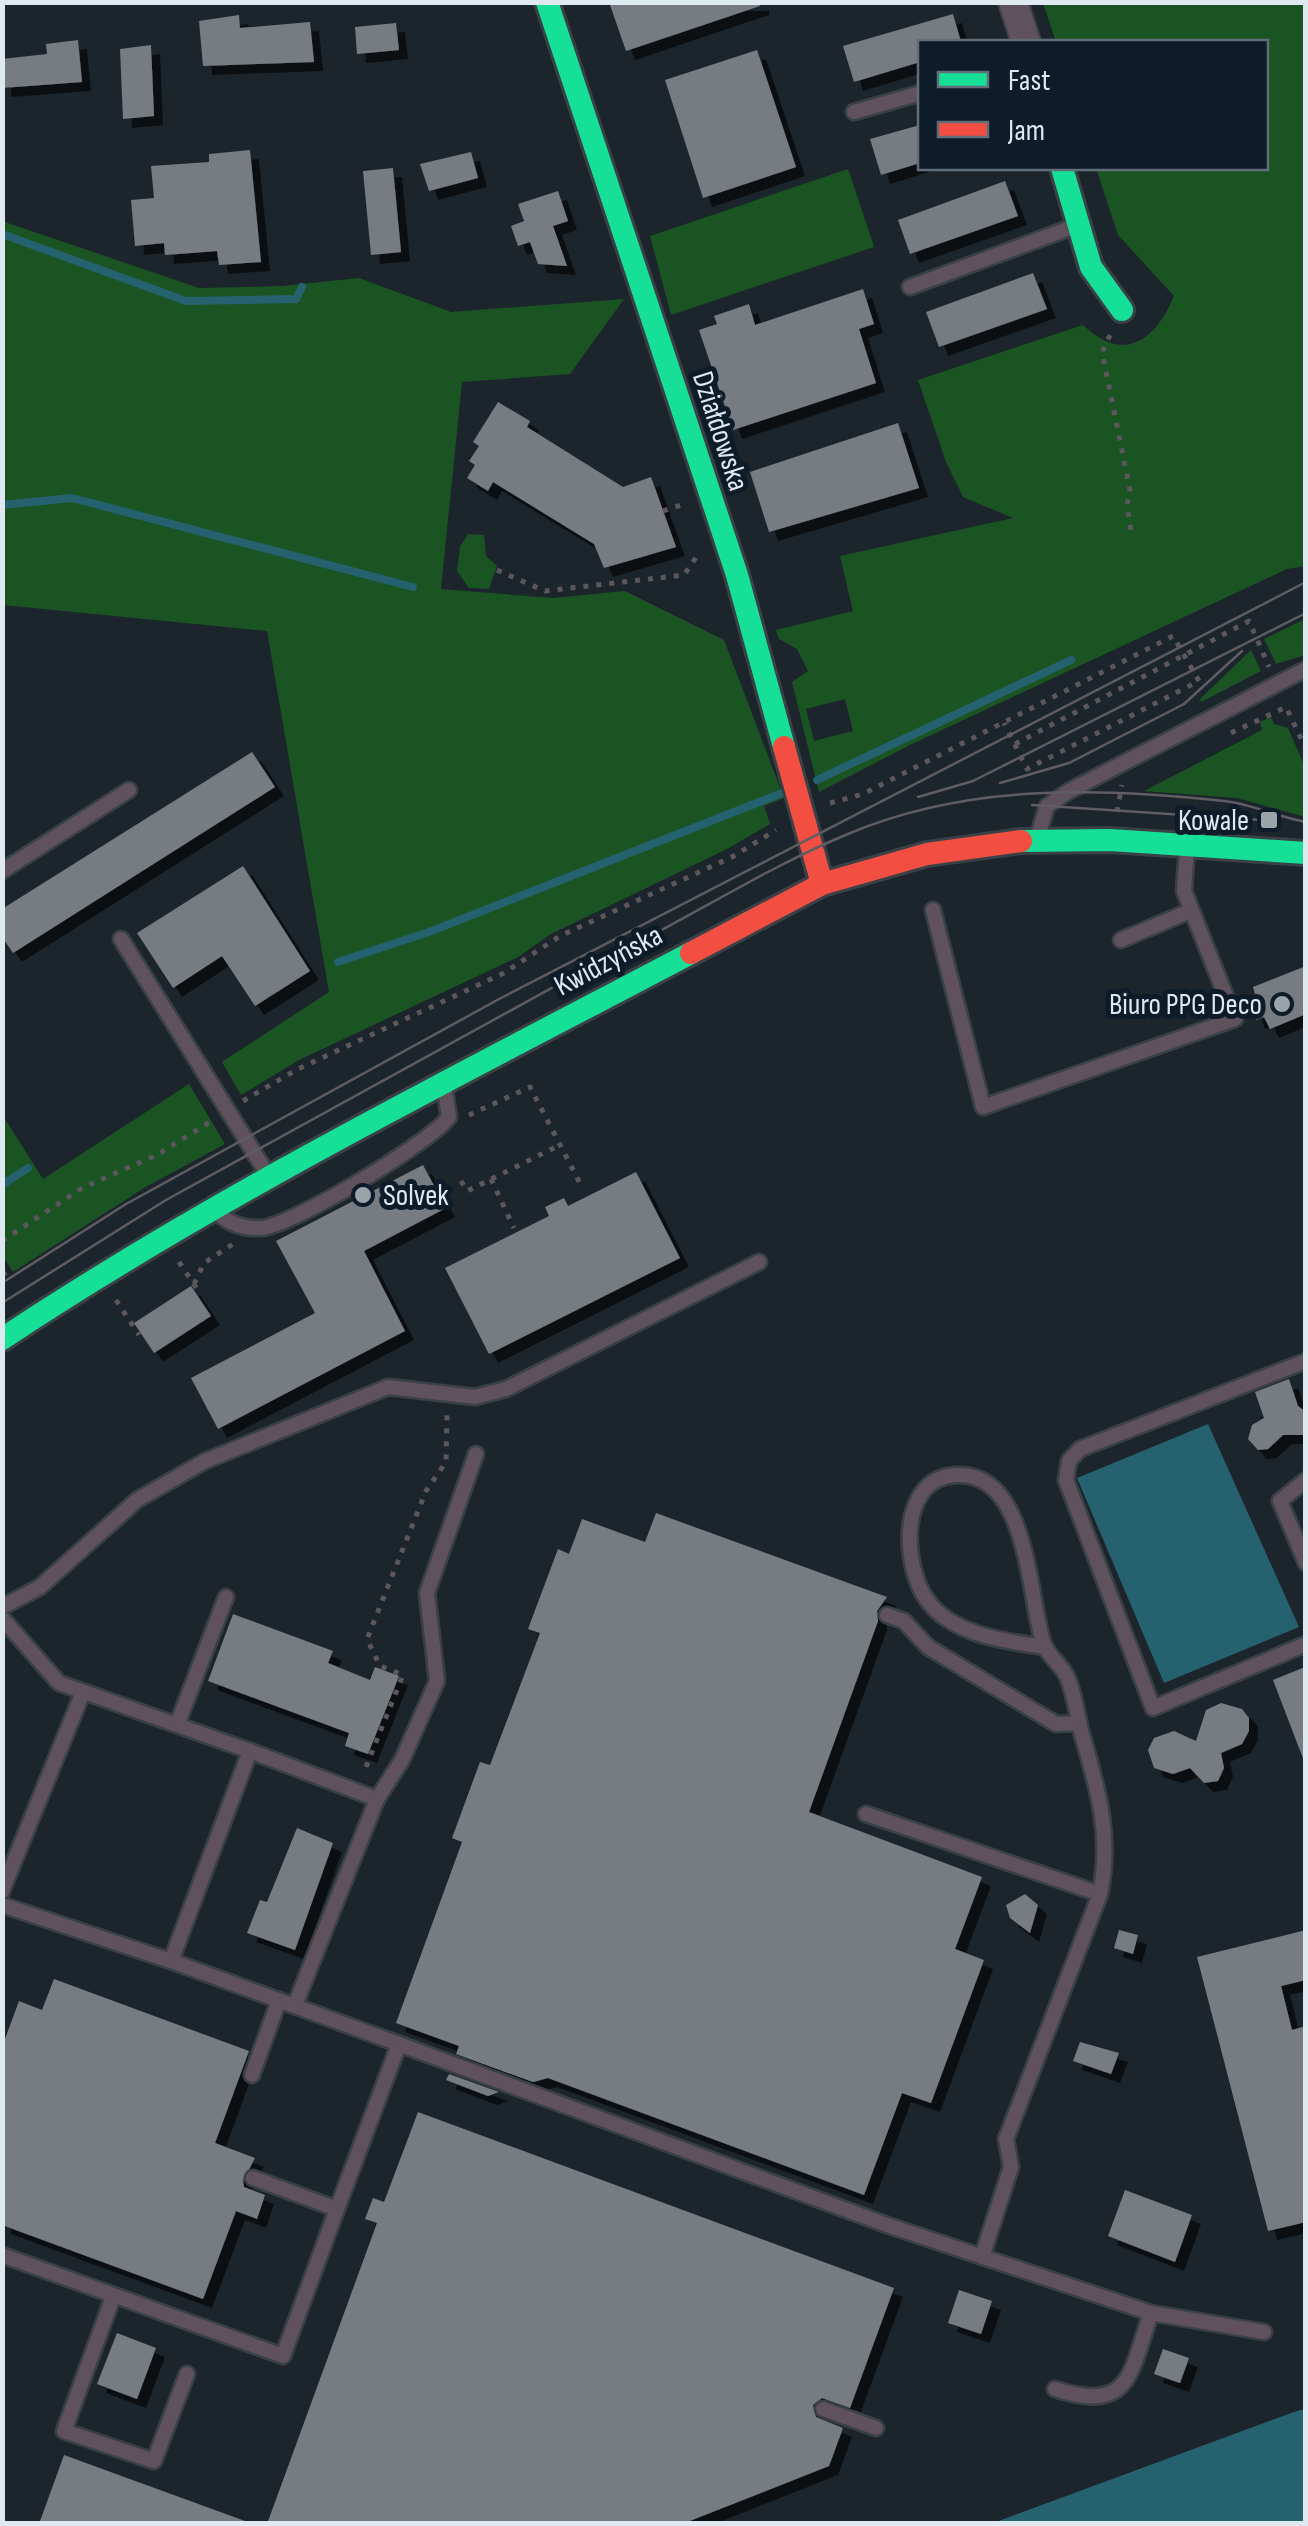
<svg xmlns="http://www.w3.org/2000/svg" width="1308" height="2526" font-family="'Sofia Sans Condensed',sans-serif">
  <defs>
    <filter id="shadow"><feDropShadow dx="9" dy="9" stdDeviation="0" flood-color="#0009"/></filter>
  </defs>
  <rect width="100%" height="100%" fill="#1c252c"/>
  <g fill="#1b5423" fill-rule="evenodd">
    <path d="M1043 3H1305V566L1287 569 910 745 819 792 792 682 808 671 797 649 779 639 776 630 853 611 840 556 1013 518 963 497 946 462 918 380 1083 325C1124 364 1155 341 1174 296L1118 235 1096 168H1266V42H1056ZM845 699 853 731 814 741 806 709Z"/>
    <path d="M848 169 874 247 671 315 650 236Z"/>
    <path d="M2 221 199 288 282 286 359 278 451 312 624 299 570 374 462 382 441 589 553 598 625 591 724 640 784 798 764 806 770 824 727 849 551 934 518 957 299 1060 241 1095 222 1062 329 992 267 631 3 605Z"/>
    <path d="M468 534 484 535 486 556 497 566 489 589 469 588 457 571 460 547Z"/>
    <path d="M1305 619V655L1276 664 1264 639Z"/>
    <path d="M1251 650 1261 671 1201 702 1200 699Z"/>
    <path d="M1271 717 1274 724 1288 728 1305 767V817L1237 798 1144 791 1262 730 1260 722Z"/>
    <path d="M189 1084 225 1144 144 1188 13 1272 3 1256V1116L43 1179Z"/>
  </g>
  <g fill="#26616f">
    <path d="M1208 1424 1299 1627 1164 1683 1077 1478Z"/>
    <path d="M1305 2409V2523H993L1294 2412Z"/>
  </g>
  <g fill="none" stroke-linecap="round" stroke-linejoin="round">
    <g stroke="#26616f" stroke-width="8">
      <path d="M2 234 186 301 296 299 302 287"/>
      <path d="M2 505 72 498 413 587"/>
      <path d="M817 780 1071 660"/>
      <path d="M338 962 429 932 782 793"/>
      <path d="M2 1185 28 1168"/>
    </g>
  </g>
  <g fill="#777c83" filter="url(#shadow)">
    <path d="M609 2H760V6L626 51Z"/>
    <path d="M953 14 961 42H920V62L854 82 843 46Z"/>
    <path d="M239 15 240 28 310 22 314 62 203 66 199 21Z"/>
    <path d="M396 23 399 50 357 54 355 27Z"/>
    <path d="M78 40 82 82 2 88V59L47 54 46 44Z"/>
    <path d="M151 45 154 116 123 119 120 49Z"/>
    <path d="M757 50 796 167 703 198 665 80Z"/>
    <path d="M920 125V163L881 175 870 139Z"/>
    <path d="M250 150 261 262 219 265 217 251 165 255 164 243 135 246 131 200 154 198 151 166 209 162V154Z"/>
    <path d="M471 152 478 178 429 191 420 164Z"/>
    <path d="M393 168 401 252 371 255 363 171Z"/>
    <path d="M1005 181 1018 216 910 254 898 220Z"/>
    <path d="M558 191 568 221 553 226 567 266 538 264 530 242 518 246 511 226 524 221 518 204Z"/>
    <path d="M1033 273 1047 309 939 347 926 312Z"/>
    <path d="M863 289 874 324 859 329 876 383 733 430 699 330 717 324 714 316 749 304 755 325Z"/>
    <path d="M498 402 530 421 527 427 623 487 651 477 676 547 604 568 594 544 493 482 488 491 467 478 475 465 469 461 479 446 473 442Z"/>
    <path d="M898 423 919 488 769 532 750 472Z"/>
    <path d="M252 752 275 787 13 953 2 937V909Z"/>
    <path d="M243 866 310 971 255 1006 222 956 173 988 137 933Z"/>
    <path d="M1306 966V1014L1270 1029 1264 1017 1256 1020 1248 997 1255 994 1253 987Z"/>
    <path d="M423 1165 446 1208 364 1251 405 1331 218 1429 191 1378 315 1313 276 1241Z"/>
    <path d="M636 1172 680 1258 489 1354 445 1268 549 1216 545 1207 564 1198 568 1206Z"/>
    <path d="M191 1286 211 1316 154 1353 134 1323Z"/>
    <path d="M1289 1379 1298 1406 1306 1412V1435H1283L1268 1449 1258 1450 1248 1439 1252 1425 1264 1418 1255 1392Z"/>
    <path d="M656 1513 887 1597 877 1611 878 1621 809 1812 982 1877 955 1949 984 1960 931 2103 902 2093 864 2195 548 2078 533 2082 456 2054 459 2046 396 2023 462 1842 452 1838 480 1762 490 1765 540 1633 528 1629 558 1549 569 1554 582 1519 645 1542Z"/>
    <path d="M233 1614 333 1651 328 1663 370 1680 375 1667 399 1676 368 1754 345 1746 349 1733 208 1681Z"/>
    <path d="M1305 1667V1761H1304L1273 1680Z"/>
    <path d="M1221 1703 1242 1709 1249 1718V1731L1242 1744 1221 1753 1224 1768 1218 1781 1204 1783 1190 1768 1173 1774 1154 1768 1148 1750 1154 1738 1174 1731 1196 1741 1206 1710Z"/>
    <path d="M297 1828 333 1843 295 1950 247 1933 260 1900 267 1902Z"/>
    <path d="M1025 1894 1038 1905 1030 1933 1010 1918 1006 1905Z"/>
    <path d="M1119 1930 1138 1935 1133 1954 1114 1948Z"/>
    <path d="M1306 1930V1980L1281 1986 1292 2030 1306 2026V2222L1268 2231 1197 1957Z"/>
    <path d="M54 1979 249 2051 215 2143 255 2158 243 2181 244 2187 265 2195 257 2219 236 2211 203 2299 2 2225V2047L19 2001 42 2010Z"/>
    <path d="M1080 2042 1119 2053 1111 2074 1073 2061Z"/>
    <path d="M449 2074 499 2092 488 2096 446 2080Z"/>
    <path d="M418 2112 894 2288 850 2408 822 2398 813 2405 816 2417 843 2428 829 2466 682 2524H267L377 2223 365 2219 373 2198 384 2202Z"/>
    <path d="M1125 2190 1192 2215 1175 2262 1108 2236Z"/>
    <path d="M959 2290 992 2301 981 2334 948 2323Z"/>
    <path d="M117 2333 156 2348 137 2399 97 2384Z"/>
    <path d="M1163 2349 1189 2358 1180 2383 1154 2374Z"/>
    <path d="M64 2455 245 2521V2524H39Z"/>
  </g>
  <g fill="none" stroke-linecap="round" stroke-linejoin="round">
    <g stroke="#394046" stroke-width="19">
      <g id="lane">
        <path d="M854 112 921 93"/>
        <path d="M910 287 1078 225"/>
        <path d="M1037 839 1047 806 1069 791 1306 669"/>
        <path d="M2 871 129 790"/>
        <path d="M933 910 983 1107 1235 1019 1184 891 1187 847"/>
        <path d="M121 939 268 1175"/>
        <path d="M1121 940 1190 911"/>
        <path d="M213 1208C225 1222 241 1229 261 1228 292 1226 431 1142 449 1117L444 1085"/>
        <path d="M1306 1361 1080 1449 1069 1461 1066 1480 1153 1708 1306 1644"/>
        <path d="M1306 1480 1280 1501 1306 1563"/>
        <path d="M2 1607 40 1587 137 1500 205 1461 388 1387 475 1397 506 1389 759 1262"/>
        <path d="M887 1615 904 1621 928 1647 1056 1724 1079 1723"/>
        <path d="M2 1618 59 1683 250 1751 171 1961 2 1905"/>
        <path d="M177 1725 226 1597"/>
        <path d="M250 1751 377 1799"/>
        <path d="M866 1814 1100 1894"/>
        <path d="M2 1891 83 1692"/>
        <path d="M171 1961 399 2044 337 2209"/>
        <path d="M295 2005 377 1799 402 1760 437 1681 427 1593 476 1454"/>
        <path d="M399 2044 887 2225 1151 2313"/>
        <path d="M252 2075 279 2000"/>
        <path d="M2 2255 283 2356 337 2209 253 2178"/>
        <path d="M982 2257 1011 2167 1006 2139 1100 1894C1112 1835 1098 1789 1081 1731 1077 1714 1075 1696 1068 1679 1063 1665 1047 1656 1043 1642 1028 1594 1028 1471 956 1475 898 1478 902 1565 927 1600 952 1635 1005 1641 1044 1647"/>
        <path d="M113 2297 64 2431 154 2461 187 2374"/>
        <path d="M1055 2389C1131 2414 1130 2373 1151 2313L1264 2332"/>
        <path d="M823 2409 876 2428"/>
      </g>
    </g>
    <g stroke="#394046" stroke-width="32">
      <path id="street" d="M1013 2 1026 42"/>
    </g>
    <g stroke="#394046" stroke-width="28">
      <g id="fast">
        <path d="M547 2 737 575 784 747"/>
        <path d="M1062 168 1091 267 1122 310"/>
        <path d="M1021 841 1110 840 1306 853"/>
        <path d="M2 1339C222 1193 458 1076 691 953"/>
      </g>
    </g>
    <g stroke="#394046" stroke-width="28">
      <g id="jam">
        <path d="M784 747 822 884"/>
        <path d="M691 953 822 884 927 854 1021 841"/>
      </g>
    </g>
    <g stroke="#5c565d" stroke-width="5" stroke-dasharray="5 8" stroke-linecap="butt">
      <path d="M1110 335 1102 352 1130 490 1127 505 1131 531"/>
      <path d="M663 511 684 504"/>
      <path d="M497 570 545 591 684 575 699 553"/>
      <path d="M1231 733 1286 707 1306 749"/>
      <path d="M1015 744 1249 621 1269 667"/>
      <path d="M830 803 863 794 1173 636 1199 681 1027 769 1004 723"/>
      <path d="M1117 812 1122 785"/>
      <path d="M243 1101 298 1069 504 973 560 936 732 857 776 830"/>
      <path d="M469 1115 530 1087 581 1185"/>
      <path d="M491 1179 514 1228"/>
      <path d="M461 1181 467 1191 560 1145"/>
      <path d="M2 1241 82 1188 157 1155 213 1120"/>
      <path d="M179 1262 197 1289"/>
      <path d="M2 1275 11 1269"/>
      <path d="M194 1284 204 1263 236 1242"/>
      <path d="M116 1300 139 1335"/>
      <path d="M366 1767 403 1675 380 1666 367 1639 426 1491 446 1462 447 1413"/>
    </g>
    <use href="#lane" stroke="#5f525c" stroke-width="14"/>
    <use href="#street" stroke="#5f525c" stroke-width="28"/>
    <use href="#fast" stroke="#16e098" stroke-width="22"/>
    <use href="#jam" stroke="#f24e42" stroke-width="22"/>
    <g stroke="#605c63" stroke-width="2.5">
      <path d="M1000 783 1069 763 1184 704 1242 651"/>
      <path d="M918 797 973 781 1306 613"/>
      <path d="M1032 805 1261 820"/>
      <path d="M637 943C707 907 775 864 848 834 966 784 1098 787 1224 801 1252 804 1278 817 1306 822"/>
      <path d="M2 1283 126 1204 501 998 1306 582"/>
      <path d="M2 1303 166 1200 588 968"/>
    </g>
  </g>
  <g fill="#9aa4ab" stroke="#0d1c28" stroke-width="4">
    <rect x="1259" y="810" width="20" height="20" rx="5"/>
    <circle cx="1282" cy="1004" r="10"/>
    <circle cx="363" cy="1195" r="10"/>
  </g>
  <g text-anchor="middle" stroke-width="10" stroke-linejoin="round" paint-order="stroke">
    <g font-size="30" fill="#dee9f0" stroke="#0d1c28">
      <text transform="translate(721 431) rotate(72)" y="10">Działdowska</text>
      <text transform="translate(608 960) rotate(-28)" y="10">Kwidzyńska</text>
    </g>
    <g font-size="30" fill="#dee9f0" stroke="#0d1c28" text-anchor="end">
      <text x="1249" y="830">Kowale</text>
      <text x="1262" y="1014">Biuro PPG Deco</text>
      <text x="383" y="1205" text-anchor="start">Solvek</text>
    </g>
  </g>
  <rect width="1308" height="2526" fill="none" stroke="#dee9f0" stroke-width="10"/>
  <rect x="918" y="40" width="350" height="130" fill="#0d1c28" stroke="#616e78" stroke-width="2.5"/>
  <rect x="938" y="72" width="50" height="15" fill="#16e098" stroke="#616e78" stroke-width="2.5"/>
  <text x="1008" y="90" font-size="30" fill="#dee9f0">Fast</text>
  <rect x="938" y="122" width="50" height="15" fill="#f24e42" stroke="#616e78" stroke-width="2.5"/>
  <text x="1008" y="140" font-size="30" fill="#dee9f0">Jam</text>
</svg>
